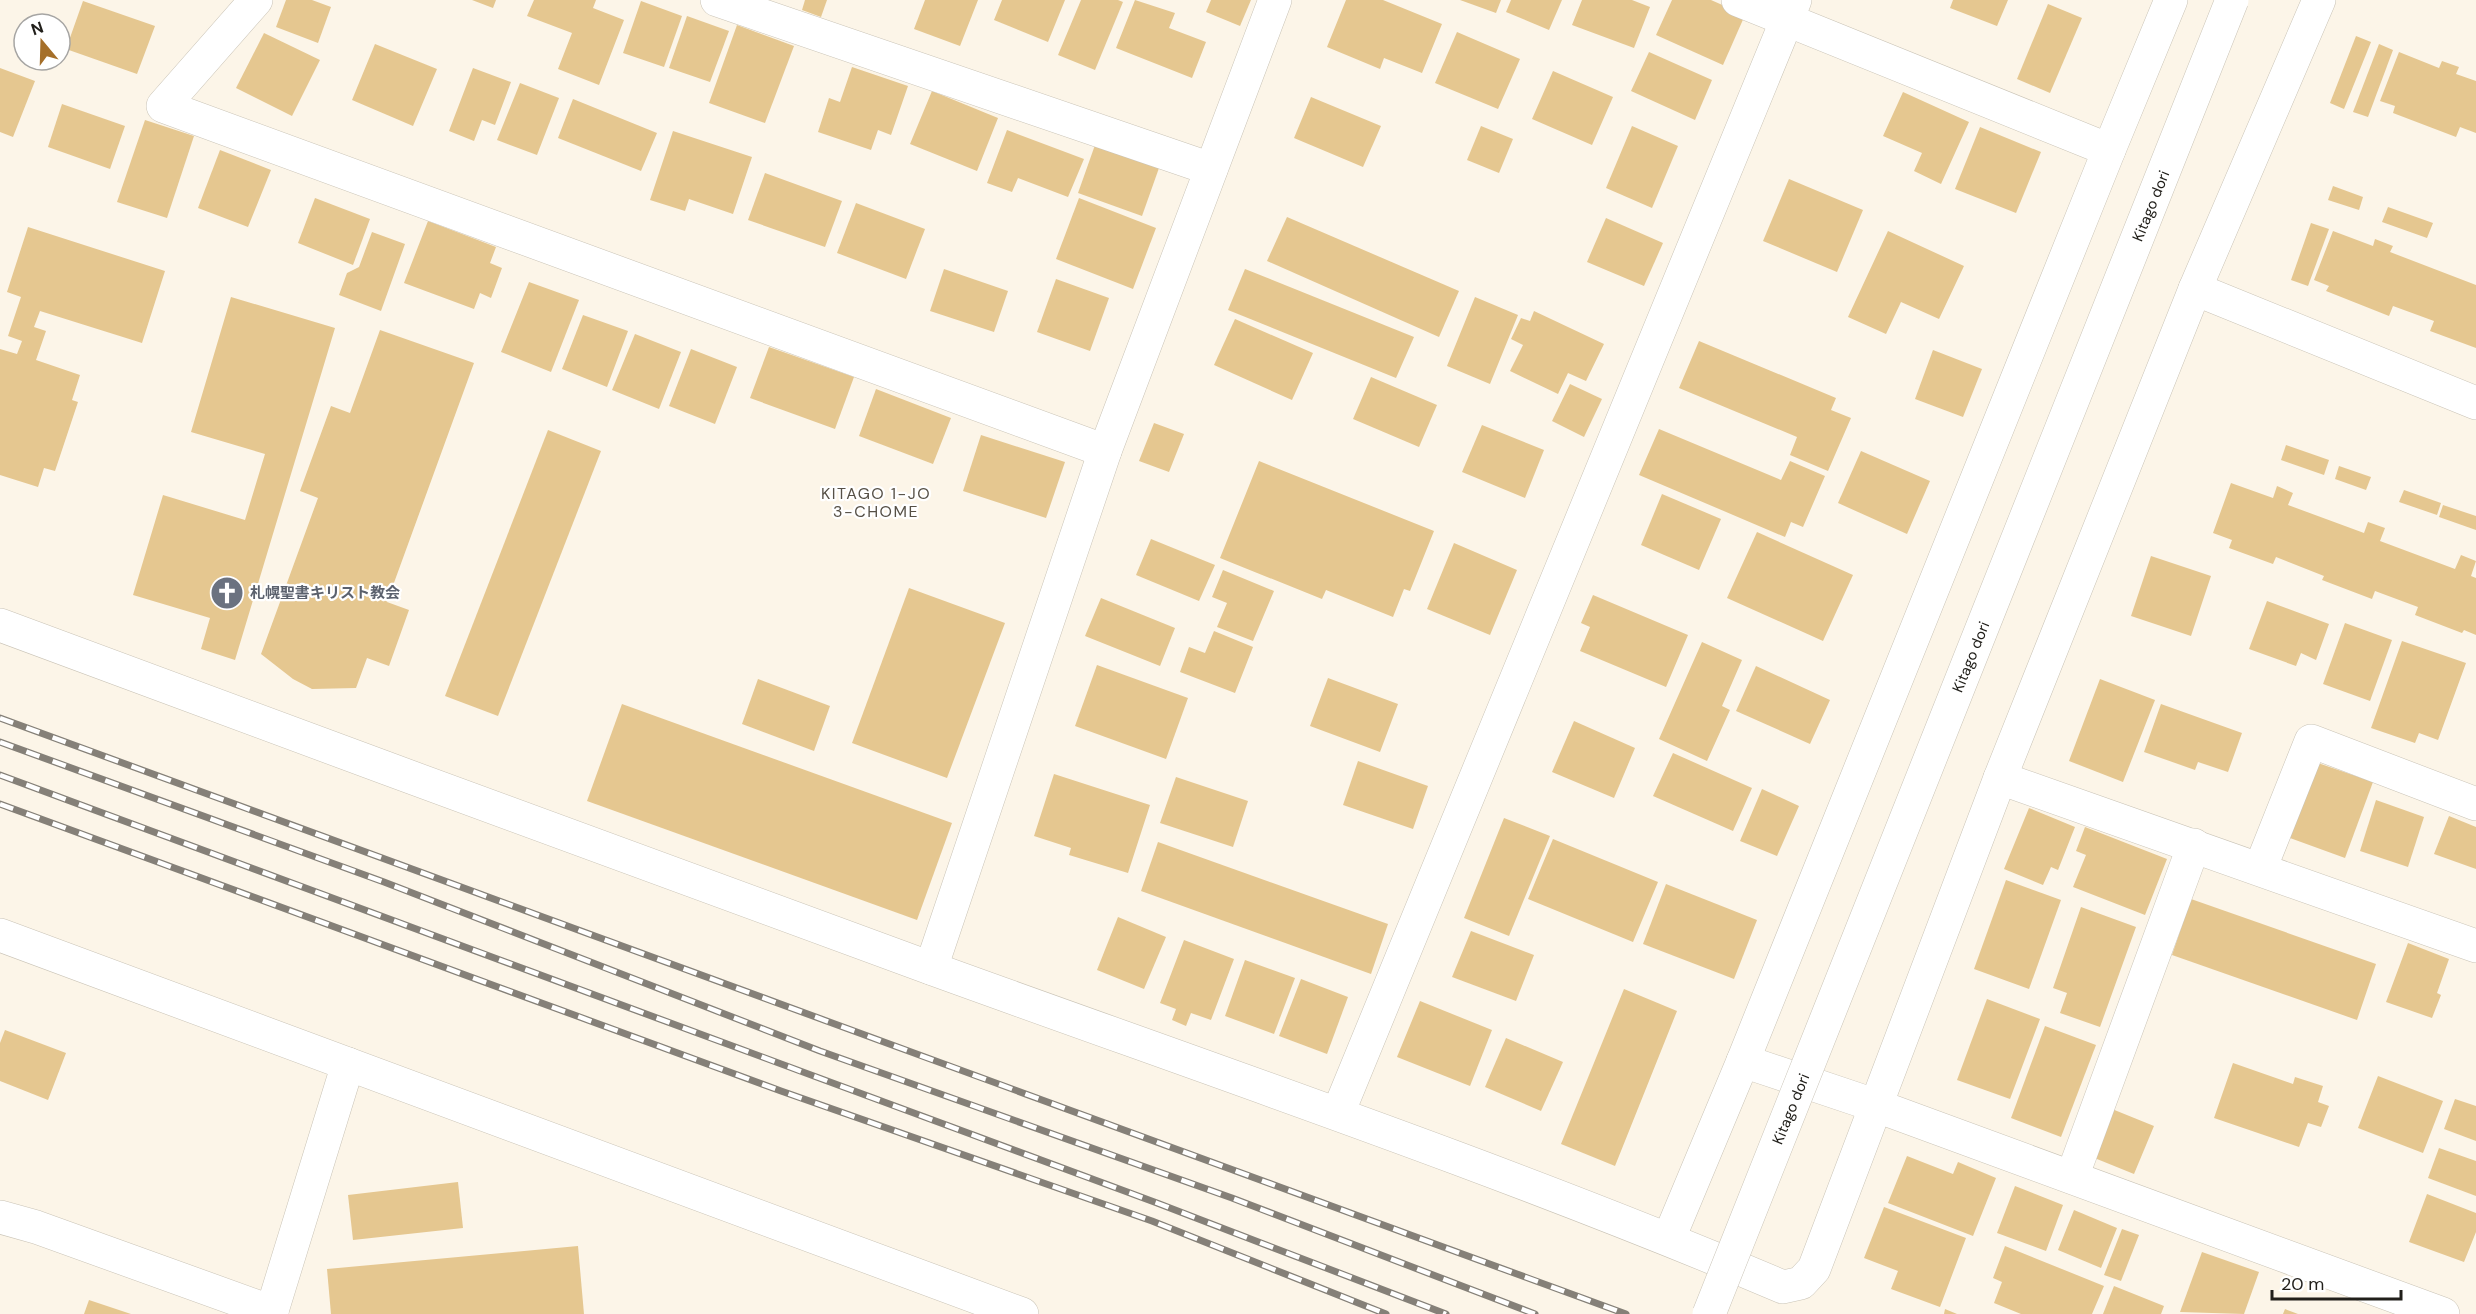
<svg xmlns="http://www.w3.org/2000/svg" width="2476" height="1314" font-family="'DM Sans','Noto Sans JP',sans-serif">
  <rect width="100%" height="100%" fill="#fcf5e8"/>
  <g fill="#e5c790">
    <path d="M286 0H312L331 7 318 43 276 27Z"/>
    <path d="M472 0H496L493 8Z"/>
    <path d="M534 0H596L593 8 624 20 599 85 558 69 572 33 527 16Z"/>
    <path d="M805 0H827L821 17 802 10Z"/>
    <path d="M925 0H978L960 46 914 29Z"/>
    <path d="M1002 0H1065L1048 42 994 20Z"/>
    <path d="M1081 0H1118L1123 2 1095 70 1058 55Z"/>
    <path d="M1135 0 1175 13 1169 28 1206 42 1192 78 1116 48Z"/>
    <path d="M1211 0H1251L1240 26 1206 12Z"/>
    <path d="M1346 0H1383L1442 24 1422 73 1384 58 1380 69 1327 47Z"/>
    <path d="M1460 0H1501L1496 13Z"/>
    <path d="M1511 0H1562L1549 30 1506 12Z"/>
    <path d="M1582 0H1632L1650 7 1634 48 1572 25Z"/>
    <path d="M1672 0H1711L1745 15 1723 65 1656 35Z"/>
    <path d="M1953 0H2008L1997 26 1950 8Z"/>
    <path d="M83 1 155 26 137 74 66 49Z"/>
    <path d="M641 1 682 16 664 67 623 53Z"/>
    <path d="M2048 4 2082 18 2050 93 2017 79Z"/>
    <path d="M687 16 729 31 710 82 669 68Z"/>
    <path d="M737 25 794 46 765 123 709 103Z"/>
    <path d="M1457 32 1520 59 1498 109 1435 83Z"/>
    <path d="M264 33 320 60 292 116 236 88Z"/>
    <path d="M2356 36 2371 42 2344 109 2330 103Z"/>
    <path d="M375 44 437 69 413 126 352 100Z"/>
    <path d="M2379 44 2393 50 2368 117 2353 112Z"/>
    <path d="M1649 52 1712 80 1695 120 1631 91Z"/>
    <path d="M2399 52 2439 68 2442 61 2459 67 2456 74 2476 81V133L2460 127 2456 137 2393 113 2395 106 2380 101Z"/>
    <path d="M852 67 908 86 891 135 878 130 871 150 818 132 829 98 840 102Z"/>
    <path d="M0 68 35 81 13 137 0 132Z"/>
    <path d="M473 68 511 82 495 125 482 120 474 141 449 131Z"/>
    <path d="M1553 71 1613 97 1592 145 1532 119Z"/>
    <path d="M520 83 559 98 537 155 497 140Z"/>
    <path d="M932 91 998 118 977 171 910 144Z"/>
    <path d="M1903 92 1969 122 1941 184 1914 171 1922 153 1883 136Z"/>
    <path d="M1311 97 1381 126 1363 167 1294 138Z"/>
    <path d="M573 99 657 133 641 171 558 138Z"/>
    <path d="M62 104 125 126 110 169 48 147Z"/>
    <path d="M145 120 194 136 167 218 117 202Z"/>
    <path d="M1481 126 1513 139 1499 173 1467 160Z"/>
    <path d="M1632 126 1678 146 1652 208 1606 188Z"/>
    <path d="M1980 127 2041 152 2016 213 1955 189Z"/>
    <path d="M1007 130 1084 159 1068 197 1018 178 1012 192 987 183Z"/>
    <path d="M673 131 752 157 733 214 689 199 685 211 650 200Z"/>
    <path d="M1095 145 1159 168 1142 216 1078 193Z"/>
    <path d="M220 150 271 170 248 227 198 208Z"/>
    <path d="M765 173 842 201 825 247 748 220Z"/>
    <path d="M1789 179 1863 210 1837 272 1763 241Z"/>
    <path d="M2333 186 2363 197 2359 210 2328 200Z"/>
    <path d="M315 198 370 219 353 265 298 243Z"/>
    <path d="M1079 198 1156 228 1133 289 1056 259Z"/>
    <path d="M856 203 925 229 906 279 837 253Z"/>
    <path d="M2388 207 2433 223 2427 238 2382 222Z"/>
    <path d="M1287 217 1459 291 1439 337 1267 261Z"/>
    <path d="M1606 218 1663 243 1644 286 1587 262Z"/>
    <path d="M428 221 496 247 490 263 502 268 491 298 480 293 474 309 404 283Z"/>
    <path d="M2311 223 2329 229 2308 286 2291 280Z"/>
    <path d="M28 227 165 271 142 343 40 311 34 327 46 331 36 360 80 375 72 400 78 402 55 471 44 468 38 487 0 475V349L17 354 22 341 8 336 21 297 7 292Z"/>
    <path d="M1888 231 1964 266 1939 319 1901 302 1886 334 1848 317Z"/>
    <path d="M2333 231 2373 246 2375 239 2393 246 2390 252 2476 285V348L2430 331 2434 321 2393 306 2389 316 2326 291 2329 286 2314 280Z"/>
    <path d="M372 232 405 244 381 311 339 295 347 273 359 267Z"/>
    <path d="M944 269 1008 291 994 332 930 311Z"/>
    <path d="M1245 269 1414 337 1396 378 1228 310Z"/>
    <path d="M1056 279 1109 298 1090 351 1037 332Z"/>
    <path d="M529 282 579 300 551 372 501 352Z"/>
    <path d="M231 297 335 328 235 660 201 649 210 618 133 595 163 495 245 520 265 454 191 432Z"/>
    <path d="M1475 297 1518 315 1490 384 1447 366Z"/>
    <path d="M1534 311 1604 344 1586 381 1568 373 1558 394 1510 371 1523 345 1511 339 1521 318 1530 321Z"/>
    <path d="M583 315 628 331 607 387 562 369Z"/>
    <path d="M1235 319 1313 353 1292 400 1214 365Z"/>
    <path d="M380 330 474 363 387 602 409 610 389 666 367 658 356 688 312 689 293 679 261 654 318 498 300 491 331 406 350 413Z"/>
    <path d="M635 334 681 352 659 409 612 390Z"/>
    <path d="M1699 341 1836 398 1831 410 1851 418 1828 471 1790 455 1797 437 1679 388Z"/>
    <path d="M769 347 854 377 835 429 750 398Z"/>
    <path d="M691 349 737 367 715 424 669 406Z"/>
    <path d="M1933 350 1982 369 1963 417 1915 399Z"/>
    <path d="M1371 377 1437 405 1419 447 1353 419Z"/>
    <path d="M1570 384 1602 399 1584 437 1552 421Z"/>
    <path d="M876 389 951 418 933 464 859 436Z"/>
    <path d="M1154 423 1184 434 1169 472 1139 461Z"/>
    <path d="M1482 425 1544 450 1525 498 1462 472Z"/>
    <path d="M1659 429 1781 480 1790 461 1825 476 1803 527 1791 522 1785 537 1639 475Z"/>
    <path d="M548 430 601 451 498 716 445 696Z"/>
    <path d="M981 435 1065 462 1046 518 963 491Z"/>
    <path d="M2286 445 2329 460 2324 475 2281 460Z"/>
    <path d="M1861 451 1930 481 1907 534 1838 503Z"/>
    <path d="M1259 461 1434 531 1410 591 1404 589 1393 617 1326 590 1322 599 1220 558Z"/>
    <path d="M2339 466 2371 477 2366 490 2335 479Z"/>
    <path d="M2231 483 2273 498 2277 486 2293 493 2288 505 2364 533 2368 522 2385 528 2380 541 2455 569 2461 555 2476 561 2471 576 2476 578V635L2464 630 2462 633 2415 615 2418 607 2375 591 2372 599 2322 580 2324 576 2276 557 2273 564 2229 548 2232 540 2213 533Z"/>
    <path d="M2404 490 2441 503 2437 515 2399 502Z"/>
    <path d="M1662 494 1721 519 1699 570 1641 545Z"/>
    <path d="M2443 505 2476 516V530L2439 517Z"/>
    <path d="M1757 532 1853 575 1823 641 1727 598Z"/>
    <path d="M1151 539 1215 565 1199 601 1136 575Z"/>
    <path d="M1454 543 1517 570 1490 635 1427 609Z"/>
    <path d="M2151 556 2211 576 2191 636 2131 616Z"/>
    <path d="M1223 570 1274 591 1253 641 1217 627 1227 603 1212 597Z"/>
    <path d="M909 588 1005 623 947 778 852 743Z"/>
    <path d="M1593 595 1688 635 1666 687 1580 651 1590 627 1581 623Z"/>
    <path d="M1101 598 1175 628 1160 666 1085 636Z"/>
    <path d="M2267 601 2329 624 2316 660 2301 653 2296 666 2249 649Z"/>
    <path d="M2345 623 2392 640 2370 701 2323 684Z"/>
    <path d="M1214 631 1253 647 1235 693 1180 672 1189 647 1205 653Z"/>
    <path d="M2402 641 2466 663 2438 740 2419 733 2415 743 2371 728Z"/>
    <path d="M1702 642 1742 660 1722 706 1730 710 1707 761 1659 739Z"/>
    <path d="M1097 665 1188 698 1166 759 1075 726Z"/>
    <path d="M1756 666 1830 700 1810 744 1736 711Z"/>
    <path d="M1328 678 1398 704 1380 752 1310 726Z"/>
    <path d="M758 679 830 706 814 751 742 724Z"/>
    <path d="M2100 679 2155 700 2123 782 2069 761Z"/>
    <path d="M622 704 952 823 917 920 587 801Z"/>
    <path d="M2161 704 2242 733 2228 772 2198 762 2195 770 2144 752Z"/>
    <path d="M1574 721 1635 748 1614 798 1552 772Z"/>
    <path d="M1673 753 1752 788 1733 831 1653 796Z"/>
    <path d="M1358 761 1428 786 1413 829 1343 805Z"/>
    <path d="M2318 763 2373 782 2345 858 2290 838Z"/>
    <path d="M1054 774 1150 805 1128 873 1069 855 1071 848 1034 836Z"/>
    <path d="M1176 777 1248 801 1233 847 1160 823Z"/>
    <path d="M1762 789 1799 806 1777 856 1740 841Z"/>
    <path d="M2376 800 2424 817 2408 867 2360 851Z"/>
    <path d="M2029 808 2075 827 2058 870 2051 867 2043 885 2004 869Z"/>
    <path d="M2449 816 2476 827V869L2434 854Z"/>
    <path d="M1504 818 1550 836 1509 936 1464 918Z"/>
    <path d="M2085 827 2167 859 2145 915 2073 887 2086 855 2076 851Z"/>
    <path d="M1553 839 1658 882 1633 942 1528 899Z"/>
    <path d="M1158 842 1388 924 1371 974 1141 891Z"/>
    <path d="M2006 880 2061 900 2029 989 1974 969Z"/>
    <path d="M1666 884 1757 920 1734 979 1643 944Z"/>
    <path d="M2191 899 2376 964 2357 1020 2172 955Z"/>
    <path d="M2081 907 2136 927 2100 1027 2060 1013 2067 993 2053 988Z"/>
    <path d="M1118 917 1166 937 1144 989 1097 970Z"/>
    <path d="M1471 931 1534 955 1516 1001 1452 977Z"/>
    <path d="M1184 940 1234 959 1211 1020 1191 1013 1186 1026 1172 1020 1176 1009 1160 1003Z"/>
    <path d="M2408 943 2449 959 2437 993 2441 995 2432 1018 2386 1002Z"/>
    <path d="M1245 960 1295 978 1274 1034 1225 1016Z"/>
    <path d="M1301 979 1348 997 1327 1054 1279 1036Z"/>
    <path d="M1624 989 1677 1011 1615 1166 1561 1144Z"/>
    <path d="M1987 999 2040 1019 2010 1099 1957 1080Z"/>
    <path d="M1420 1001 1492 1030 1470 1086 1397 1057Z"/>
    <path d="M2045 1026 2096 1045 2061 1137 2011 1118Z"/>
    <path d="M5 1030 66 1053 48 1100 0 1081V1043Z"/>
    <path d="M1506 1038 1563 1062 1541 1111 1485 1087Z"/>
    <path d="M2233 1063 2293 1084 2295 1077 2323 1086 2318 1102 2329 1106 2321 1127 2308 1123 2299 1147 2214 1118Z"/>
    <path d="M2378 1076 2443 1101 2423 1153 2358 1128Z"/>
    <path d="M2455 1099 2476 1106V1141L2444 1129Z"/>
    <path d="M2112 1109 2154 1126 2134 1174 2092 1157Z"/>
    <path d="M2439 1148 2476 1161V1196L2428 1178Z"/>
    <path d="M1907 1156 1953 1174 1958 1162 1996 1178 1973 1236 1888 1203Z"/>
    <path d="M458 1182 463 1228 353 1240 348 1195Z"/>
    <path d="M2015 1186 2063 1205 2046 1251 1997 1233Z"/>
    <path d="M2427 1194 2476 1213V1232L2464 1262 2409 1242Z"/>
    <path d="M1884 1207 1966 1238 1940 1307 1891 1289 1898 1271 1864 1258Z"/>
    <path d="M2074 1210 2117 1228 2101 1268 2058 1250Z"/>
    <path d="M2122 1229 2139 1235 2121 1281 2104 1275Z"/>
    <path d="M578 1246 584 1314H331L327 1269Z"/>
    <path d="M2005 1246 2104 1286 2092 1314H2021L1994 1303 2002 1282 1993 1278Z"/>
    <path d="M2202 1252 2259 1272 2244 1314 2180 1312Z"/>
    <path d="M2114 1286 2164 1306 2161 1314H2103Z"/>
    <path d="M89 1300 131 1314H84Z"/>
    <path d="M1945 1309 1957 1314H1944Z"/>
    <path d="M2285 1309 2298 1314H2283Z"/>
  </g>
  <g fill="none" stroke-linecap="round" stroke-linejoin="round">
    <g stroke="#cac4b7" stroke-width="34">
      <g id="minor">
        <path d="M256 0 163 106 1105 451"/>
        <path d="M717 0 1211 169"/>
        <path d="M1738 0 2109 150"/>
        <path d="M2195 289 2476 403"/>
        <path d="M0 625C311 740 621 856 933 969 1217 1072 1504 1169 1783 1287L1801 1283 1814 1269 2000 778 2195 289 2319 0"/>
        <path d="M2000 778 2476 946"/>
        <path d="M2260 869 2311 741 2476 804"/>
        <path d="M0 935 1022 1314"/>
        <path d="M931 968 1105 451 1275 0"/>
        <path d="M1743 1061 1877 1106 2443 1314"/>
        <path d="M1338 1113 1795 0"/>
        <path d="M2072 1177 2194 845"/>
        <path d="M0 1217 36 1227 272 1312"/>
        <path d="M1669 1238 1743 1061 2109 150 2171 0"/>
        <path d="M271 1314 348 1064"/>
      </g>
    </g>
    <use href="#minor" stroke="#fff" stroke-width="33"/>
    <g stroke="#858078" stroke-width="7">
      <g id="rail">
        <path d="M0 718 1626 1314"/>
        <path d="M0 742 384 882 820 1051 1232 1198 1535 1314"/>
        <path d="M0 775 1157 1203 1446 1314"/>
        <path d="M0 804 781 1091 1152 1221 1386 1314"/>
      </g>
    </g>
    <use href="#rail" stroke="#fff" stroke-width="4.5" stroke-dasharray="14" stroke-linecap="butt"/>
    <g stroke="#cac4b7" stroke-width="34" stroke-linecap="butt">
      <path id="minor-bridge" d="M1709 1314 2232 0"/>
    </g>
    <use href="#minor-bridge" stroke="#fff" stroke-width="33"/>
  </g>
  <defs>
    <g id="church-disc" transform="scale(1.725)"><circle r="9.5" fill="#6b7280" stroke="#fff"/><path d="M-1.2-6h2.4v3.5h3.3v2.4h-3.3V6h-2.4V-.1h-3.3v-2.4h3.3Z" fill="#fff"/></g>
  </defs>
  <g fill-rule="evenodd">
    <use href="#church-disc" x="227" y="593"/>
  </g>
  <g text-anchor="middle" stroke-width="4.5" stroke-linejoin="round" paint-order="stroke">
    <g font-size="15" fill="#211f1a" stroke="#fff">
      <text transform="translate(2151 206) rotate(-68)" y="5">Kitago dori</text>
      <text transform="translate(1971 657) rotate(-68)" y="5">Kitago dori</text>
      <text transform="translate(1791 1109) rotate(-68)" y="5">Kitago dori</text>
    </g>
    <g font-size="15" font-weight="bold" fill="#5b616d" stroke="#fff" text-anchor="start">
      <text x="250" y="598">札幌聖書キリスト教会</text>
    </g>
    <g font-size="16" letter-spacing="1.5" fill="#565046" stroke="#fff">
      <text x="876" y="499">KITAGO 1-JO<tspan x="876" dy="18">3-CHOME</tspan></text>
    </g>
  </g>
  <g transform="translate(42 42) rotate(341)"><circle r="28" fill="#ffffff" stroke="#a6a5a3" stroke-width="1.5"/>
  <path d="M0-4.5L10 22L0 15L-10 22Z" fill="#a56f29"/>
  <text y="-9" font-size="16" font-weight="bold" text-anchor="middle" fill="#211f1a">N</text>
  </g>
  <path d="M2272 1290v9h129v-9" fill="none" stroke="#211f1a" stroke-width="3"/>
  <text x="2281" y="1290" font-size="18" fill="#211f1a" stroke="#ffffff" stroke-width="4.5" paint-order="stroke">20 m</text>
</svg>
